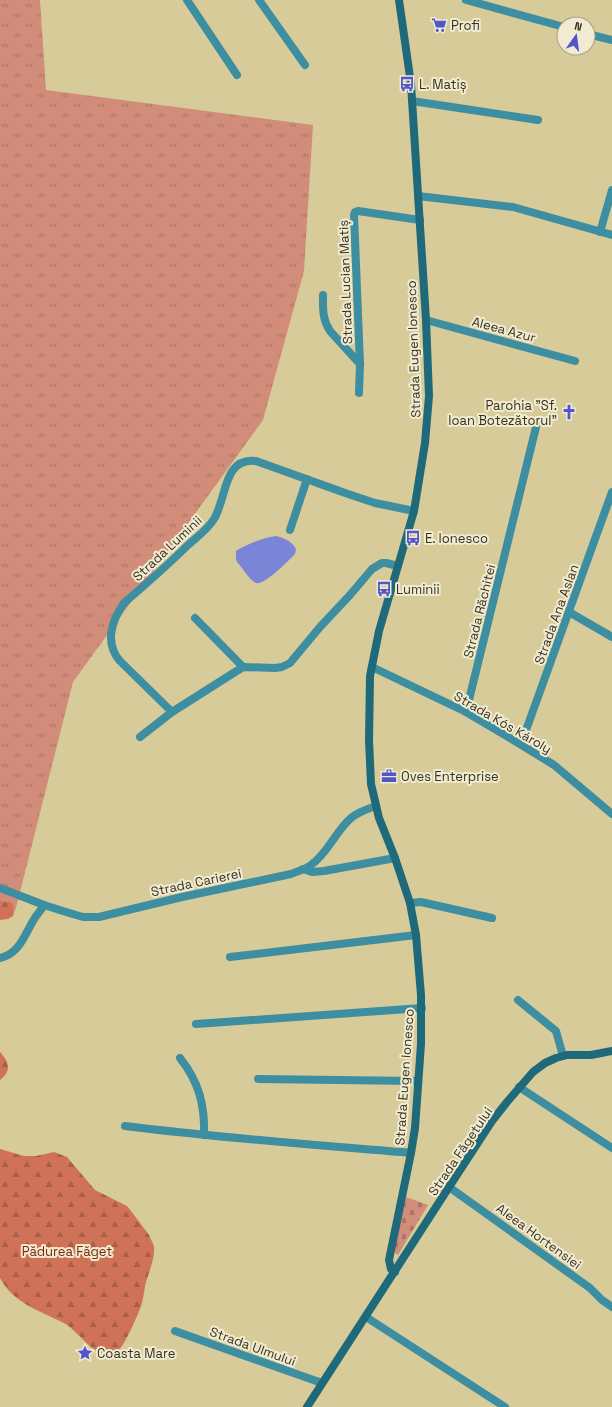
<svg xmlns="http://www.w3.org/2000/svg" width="612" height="1407" font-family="'Space Grotesk',sans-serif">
  <defs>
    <pattern id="grass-tufts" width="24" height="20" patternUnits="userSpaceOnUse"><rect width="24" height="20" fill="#d28d7a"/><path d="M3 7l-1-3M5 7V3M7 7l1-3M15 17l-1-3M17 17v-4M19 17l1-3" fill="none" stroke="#ab7463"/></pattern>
    <pattern id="forest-firs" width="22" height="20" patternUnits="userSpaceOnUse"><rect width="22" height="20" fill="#cf7257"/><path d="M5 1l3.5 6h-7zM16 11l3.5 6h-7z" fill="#a95e47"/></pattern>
    <pattern id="cemetery-stones" width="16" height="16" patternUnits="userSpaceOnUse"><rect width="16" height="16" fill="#d28d7a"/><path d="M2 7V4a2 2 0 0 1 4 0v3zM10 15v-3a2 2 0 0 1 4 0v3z" fill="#ab7463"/></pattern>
  </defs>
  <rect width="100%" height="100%" fill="#d6cb99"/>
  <path fill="url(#grass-tufts)" d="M0 0H40L46 90 313 125 304 271 263 420 73 682 15 912C13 904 8 901 0 901Z"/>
  <g fill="url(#forest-firs)">
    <path d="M0 901 11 902C14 907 15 910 13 916L8 919 0 920Z"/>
    <path d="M0 1052C9 1062 12 1071 0 1080Z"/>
    <path d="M0 1149 24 1156H36L54 1152 67 1157 95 1190 127 1206 131 1211 149 1235 154 1246V1253C153 1263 149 1272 146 1282 144 1289 144 1296 142 1303 139 1313 124 1347 117 1352 114 1354 109 1355 105 1354 89 1351 77 1330 64 1323 40 1311 13 1303 0 1278Z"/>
  </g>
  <path fill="url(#cemetery-stones)" d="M406 1197 428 1205 398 1255 392 1251Z"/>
  <path fill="#7a85d7" d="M276 536C284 538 292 541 296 549L295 554C289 560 264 586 256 583 250 581 242 567 237 562L236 559V551C247 544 262 538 276 536Z"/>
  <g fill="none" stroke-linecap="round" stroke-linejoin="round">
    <g stroke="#3d8ea1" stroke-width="8">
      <path d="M187 0 237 75"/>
      <path d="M259 0 305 65"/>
      <path d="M466 0 564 27"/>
      <path d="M588 34 612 40"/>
      <path d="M412 101 538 120"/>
      <path d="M418 196 513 207 612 235"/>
      <path d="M600 232 612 190"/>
      <path d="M323 295C323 308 322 319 330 331L360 364"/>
      <path d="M426 320 575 361"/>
      <path d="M359 393 360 364 354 215 355 212 358 211 420 220"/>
      <path d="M290 530 307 479"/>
      <path d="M398 566 386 563H382L372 569 350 595 320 627 290 663 282 667 275 668 243 667 172 712 120 661C104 643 112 620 124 603 146 584 168 565 188 545 197 537 208 529 214 519 227 498 223 457 256 461L348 494 375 503 414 511"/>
      <path d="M569 612 612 637"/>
      <path d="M195 618 243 667"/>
      <path d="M372 667 466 712 505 735 554 765 612 814"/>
      <path d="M466 712 537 423"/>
      <path d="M140 737 172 712"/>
      <path d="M521 744 612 492"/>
      <path d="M303 869 312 872 324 871 395 858"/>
      <path d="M0 888 44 905 66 912 83 917H99L182 897 291 874C297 871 305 870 311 865 328 853 335 832 351 818 358 812 367 809 376 806"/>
      <path d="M410 903 421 902 492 918"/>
      <path d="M230 957 416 935"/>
      <path d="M0 958C19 954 24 936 33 921 36 915 41 911 44 905"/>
      <path d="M518 1000 556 1031 563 1056"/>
      <path d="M196 1024 422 1008"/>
      <path d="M180 1058C199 1082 205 1105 204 1135"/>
      <path d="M258 1079 418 1081"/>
      <path d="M519 1087 612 1148"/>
      <path d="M125 1126C220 1138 316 1145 411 1153"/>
      <path d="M449 1187 590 1288 602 1300 612 1307"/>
      <path d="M366 1317 505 1407"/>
      <path d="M175 1331 322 1383"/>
    </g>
    <g stroke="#1e697a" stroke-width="8">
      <path d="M395 1272 391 1269 389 1260 411 1153 415 1128 421 1044V995L416 935 410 903 395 858 379 818 371 784 369 740 370 676 379 631 414 511 425 443 429 396 426 320 411 84 399 0"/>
      <path d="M307 1407 449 1187 492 1121 507 1102 533 1072 545 1063 556 1058 567 1055H591L612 1051"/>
    </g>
  </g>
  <defs>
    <g id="supermarket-bare" transform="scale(1.2)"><path d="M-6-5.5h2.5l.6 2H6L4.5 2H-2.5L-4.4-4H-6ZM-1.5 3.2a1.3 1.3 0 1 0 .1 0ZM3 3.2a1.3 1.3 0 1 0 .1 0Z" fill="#5256cd" stroke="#f1ebd2" stroke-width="2.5" paint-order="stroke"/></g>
    <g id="bus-bare" transform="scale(1.2)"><path d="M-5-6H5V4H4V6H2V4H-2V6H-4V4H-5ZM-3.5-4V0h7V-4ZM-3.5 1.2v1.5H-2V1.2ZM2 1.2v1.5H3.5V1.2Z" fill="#5256cd" stroke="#f1ebd2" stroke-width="2.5" paint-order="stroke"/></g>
    <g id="church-bare" transform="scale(1.2)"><path d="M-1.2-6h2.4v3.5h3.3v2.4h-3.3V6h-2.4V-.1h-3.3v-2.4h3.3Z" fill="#5256cd" stroke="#f1ebd2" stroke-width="2.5" paint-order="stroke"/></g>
    <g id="office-bare" transform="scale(1.2)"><path d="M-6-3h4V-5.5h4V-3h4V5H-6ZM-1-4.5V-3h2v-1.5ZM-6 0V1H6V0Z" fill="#5256cd" stroke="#f1ebd2" stroke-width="2.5" paint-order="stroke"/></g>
    <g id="sight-bare" transform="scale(1.2)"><path d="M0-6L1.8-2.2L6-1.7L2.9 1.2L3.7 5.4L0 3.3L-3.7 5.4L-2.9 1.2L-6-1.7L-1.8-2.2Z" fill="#5256cd" stroke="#f1ebd2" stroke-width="2.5" paint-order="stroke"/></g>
  </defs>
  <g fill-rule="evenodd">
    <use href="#supermarket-bare" x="439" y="25"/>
    <use href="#bus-bare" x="407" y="84"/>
    <use href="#church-bare" x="569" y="412"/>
    <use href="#bus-bare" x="413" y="538"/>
    <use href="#bus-bare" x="384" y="589"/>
    <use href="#office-bare" x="389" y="776"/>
    <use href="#sight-bare" x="85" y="1353"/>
  </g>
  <g text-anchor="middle" stroke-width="4" stroke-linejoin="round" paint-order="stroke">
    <g font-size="13" fill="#37321e" stroke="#f1ebd2" text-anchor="start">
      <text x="451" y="30">Profi</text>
      <text x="419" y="89">L. Matiș</text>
      <text x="557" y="410" text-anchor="end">Parohia "Sf.<tspan x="557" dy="15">Ioan Botezătorul"</tspan></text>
      <text x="425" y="543">E. Ionesco</text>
      <text x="396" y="594">Luminii</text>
      <text x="401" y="781">Oves Enterprise</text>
      <text x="97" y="1358">Coasta Mare</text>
    </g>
    <g font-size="13" fill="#37321e" stroke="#f1ebd2">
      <text transform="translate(345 282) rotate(-92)" y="5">Strada Lucian Matiș</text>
      <text transform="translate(504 329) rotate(15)" y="5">Aleea Azur</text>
      <text transform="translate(413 349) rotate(-92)" y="5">Strada Eugen Ionesco</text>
      <text transform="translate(167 548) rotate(-43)" y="5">Strada Luminii</text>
      <text transform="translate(479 611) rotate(-76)" y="5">Strada Răchitei</text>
      <text transform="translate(556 614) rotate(-70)" y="5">Strada Ana Aslan</text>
      <text transform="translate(503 722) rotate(30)" y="5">Strada Kós Károly</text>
      <text transform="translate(196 882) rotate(-12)" y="5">Strada Carierei</text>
      <text transform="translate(404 1077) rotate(-86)" y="5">Strada Eugen Ionesco</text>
      <text transform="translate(460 1151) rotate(-56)" y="5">Strada Făgetului</text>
      <text transform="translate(539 1236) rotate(36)" y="5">Aleea Hortensiei</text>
      <text transform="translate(253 1346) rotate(20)" y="5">Strada Ulmului</text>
    </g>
    <g font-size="13" fill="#7c270d" stroke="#f1ebd2">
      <text x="67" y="1256">Pădurea Făget</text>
    </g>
  </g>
  <g transform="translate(576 36) rotate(14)"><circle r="19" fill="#f1ebd2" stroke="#a7a18a"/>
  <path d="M0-3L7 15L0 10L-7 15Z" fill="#5256cd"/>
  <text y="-6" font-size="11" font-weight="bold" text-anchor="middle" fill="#37321e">N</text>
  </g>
</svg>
